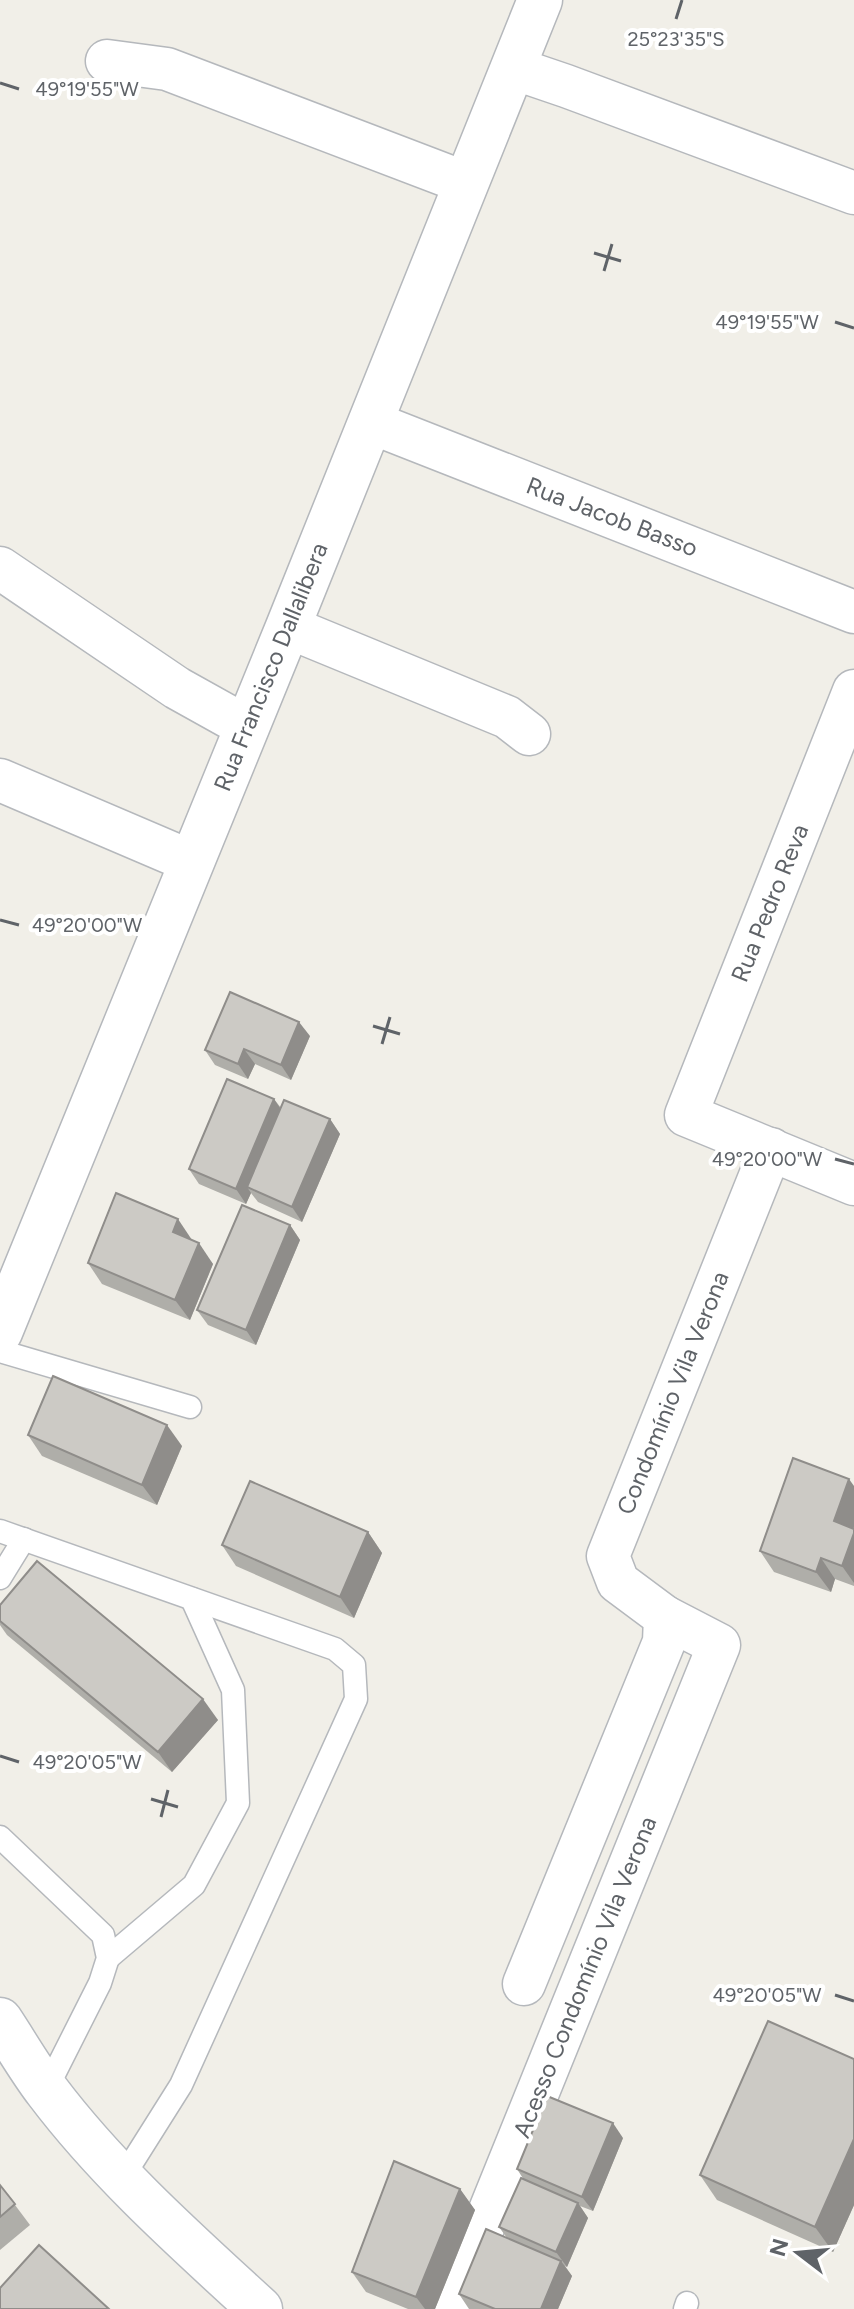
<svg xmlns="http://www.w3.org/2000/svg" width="854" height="2309" font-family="Figtree,sans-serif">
  <rect width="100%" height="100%" fill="#f1efe8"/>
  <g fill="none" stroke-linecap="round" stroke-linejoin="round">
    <g stroke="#b5b8bc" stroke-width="25">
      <g id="service">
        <path d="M0 1351 190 1407"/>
        <path d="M0 1531 335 1649 354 1665 356 1699 181 2085 123 2177"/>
        <path d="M0 1578 24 1539"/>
        <path d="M0 1837 103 1935 108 1958 100 1983 46 2090"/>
        <path d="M108 1958 194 1885 238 1803 233 1690 192 1599"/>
        <path d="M685 2309 687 2303"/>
      </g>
    </g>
    <g stroke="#b5b8bc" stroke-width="45">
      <g id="minor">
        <path d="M107 61 167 69 466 183"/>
        <path d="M513 68 566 86 854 193"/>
        <path d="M370 422 854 612"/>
        <path d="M0 568 177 688 247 727"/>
        <path d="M288 627 507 717 529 734"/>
        <path d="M854 691 686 1115 854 1184"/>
        <path d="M0 780 192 862"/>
        <path d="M524 1984 664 1642 665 1617 618 1582 608 1556 771 1149"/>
        <path d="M450 2309 719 1645 665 1617"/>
      </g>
    </g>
    <g stroke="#b5b8bc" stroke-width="47">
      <path id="tertiary" d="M0 1332 288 627 540 0"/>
    </g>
    <g stroke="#b6babf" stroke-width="47">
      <path id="secondary" d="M0 2020C16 2044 30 2069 47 2091 108 2172 187 2242 260 2309"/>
    </g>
    <use href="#service" stroke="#fff" stroke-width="22"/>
    <use href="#minor" stroke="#fff" stroke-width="42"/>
    <use href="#tertiary" stroke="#fff" stroke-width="44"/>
    <use href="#secondary" stroke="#fff" stroke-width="44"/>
  </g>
  <g fill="#afaea9">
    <path d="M310 1036 291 1080 255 1064 248 1079 215 1065 205 1050Z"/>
    <path d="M274 1099 281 1108 330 1119 340 1134 302 1222 258 1202 251 1193 246 1204 199 1184 189 1169Z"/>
    <path d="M290 1225 300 1240 256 1345 208 1325 197 1310Z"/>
    <path d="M192 1240 213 1264 190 1320 102 1284 88 1263Z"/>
    <path d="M28 1435 182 1446 157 1505 42 1456Z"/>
    <path d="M854 1486V1586L835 1579 831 1592 774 1572 760 1551Z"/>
    <path d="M368 1532 382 1553 354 1618 236 1566 222 1545Z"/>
    <path d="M0 1605 218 1720 172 1772 7 1635 0 1625Z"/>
    <path d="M854 2059V2205L833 2252 717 2200 700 2175Z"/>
    <path d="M623 2138 593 2211 580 2206 588 2218 567 2267 565 2266 572 2276 558 2309H469L459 2294 507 2238 499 2227 524 2180 517 2169Z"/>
    <path d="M0 2185 30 2225 0 2250Z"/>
    <path d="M460 2189 475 2210 435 2309H408L366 2292 352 2272Z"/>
  </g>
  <g fill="#8f8d8a">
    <path d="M299 1022 310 1036 291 1080 281 1065Z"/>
    <path d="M244 1049 255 1064 248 1079 238 1064Z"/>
    <path d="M274 1099 284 1114 247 1187 251 1193 246 1204 236 1189Z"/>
    <path d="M330 1119 340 1134 302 1222 292 1207Z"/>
    <path d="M178 1219 192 1240 187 1253 173 1232Z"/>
    <path d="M290 1225 300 1240 256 1345 246 1330Z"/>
    <path d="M199 1243 213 1264 190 1320 175 1300Z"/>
    <path d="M167 1425 182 1446 157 1505 142 1485Z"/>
    <path d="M849 1479 854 1486V1527L848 1542 834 1521Z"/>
    <path d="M368 1532 382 1553 354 1618 340 1597Z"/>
    <path d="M854 1533V1583L842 1566Z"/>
    <path d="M821 1558 835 1579 831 1592 816 1572Z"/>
    <path d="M203 1699 218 1720 172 1772 158 1752Z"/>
    <path d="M613 2123 623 2138 593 2211 582 2197Z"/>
    <path d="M854 2139V2205L833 2252 815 2227Z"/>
    <path d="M460 2189 475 2210 435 2309H425L416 2297Z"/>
    <path d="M578 2203 588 2218 567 2267 556 2252Z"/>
    <path d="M561 2261 572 2276 558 2309H541Z"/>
  </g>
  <g fill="#cccac5" stroke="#8f8d8a" stroke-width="2">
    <path d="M230 992 299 1022 281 1065 244 1049 238 1064 205 1050Z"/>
    <path d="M227 1079 274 1099 236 1189 189 1169Z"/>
    <path d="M284 1100 330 1119 292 1207 247 1187Z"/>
    <path d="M116 1193 178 1219 173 1232 199 1243 175 1300 88 1263Z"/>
    <path d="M242 1205 290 1225 246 1330 197 1310Z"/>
    <path d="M53 1376 167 1425 142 1485 28 1435Z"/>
    <path d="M793 1458 849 1479 834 1521 854 1529V1533L842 1566 821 1558 816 1572 760 1551Z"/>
    <path d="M250 1481 368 1532 340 1597 222 1545Z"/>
    <path d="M37 1561 203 1699 158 1752 0 1621V1605Z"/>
    <path d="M768 2021 854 2059V2139L815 2227 700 2175Z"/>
    <path d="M547 2096 613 2123 582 2197 517 2169Z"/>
    <path d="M394 2161 460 2189 416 2297 352 2272Z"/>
    <path d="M521 2178 578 2203 556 2252 499 2227Z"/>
    <path d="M0 2185 15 2204 0 2217Z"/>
    <path d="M486 2229 561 2261 541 2309H495L459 2294Z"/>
    <path d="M39 2245 109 2309H0V2288Z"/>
  </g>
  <path fill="none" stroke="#5f6368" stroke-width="3" d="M676 19 682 0M0 83 19 89M594 253 621 261M604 271 612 244M835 322 854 328M0 920 19 925M373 1026 400 1034M382 1044 390 1017M835 1159 854 1164M0 1756 19 1762M151 1799 178 1807M161 1817 168 1790M835 1995 854 2001"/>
  <g text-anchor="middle" stroke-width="8" stroke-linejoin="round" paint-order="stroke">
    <g font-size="24" fill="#5f6368" stroke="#fff">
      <text transform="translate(612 517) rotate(21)" y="8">Rua Jacob Basso</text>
      <text transform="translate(271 667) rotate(-68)" y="8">Rua Francisco Dallalibera</text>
      <text transform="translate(770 903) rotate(-68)" y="8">Rua Pedro Reva</text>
      <text transform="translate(673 1393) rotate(-68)" y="8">Condomínio Vila Verona</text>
      <text transform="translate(585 1977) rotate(-68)" y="8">Acesso Condomínio Vila Verona</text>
    </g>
  </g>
  <g font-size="20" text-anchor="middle" fill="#5f6368" stroke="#fff" stroke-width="8" stroke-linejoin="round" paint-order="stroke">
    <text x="676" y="46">25°23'35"S</text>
    <text x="87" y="96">49°19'55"W</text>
    <text x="767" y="329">49°19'55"W</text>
    <text x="87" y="932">49°20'00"W</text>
    <text x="767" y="1166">49°20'00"W</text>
    <text x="87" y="1769">49°20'05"W</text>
    <text x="767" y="2002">49°20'05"W</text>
  </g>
  <g transform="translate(798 2253) rotate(286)" stroke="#ffffff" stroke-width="6" paint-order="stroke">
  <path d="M0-6L14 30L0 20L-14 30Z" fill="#5f6368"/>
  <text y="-12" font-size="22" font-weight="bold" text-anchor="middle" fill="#5f6368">N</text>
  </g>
</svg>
